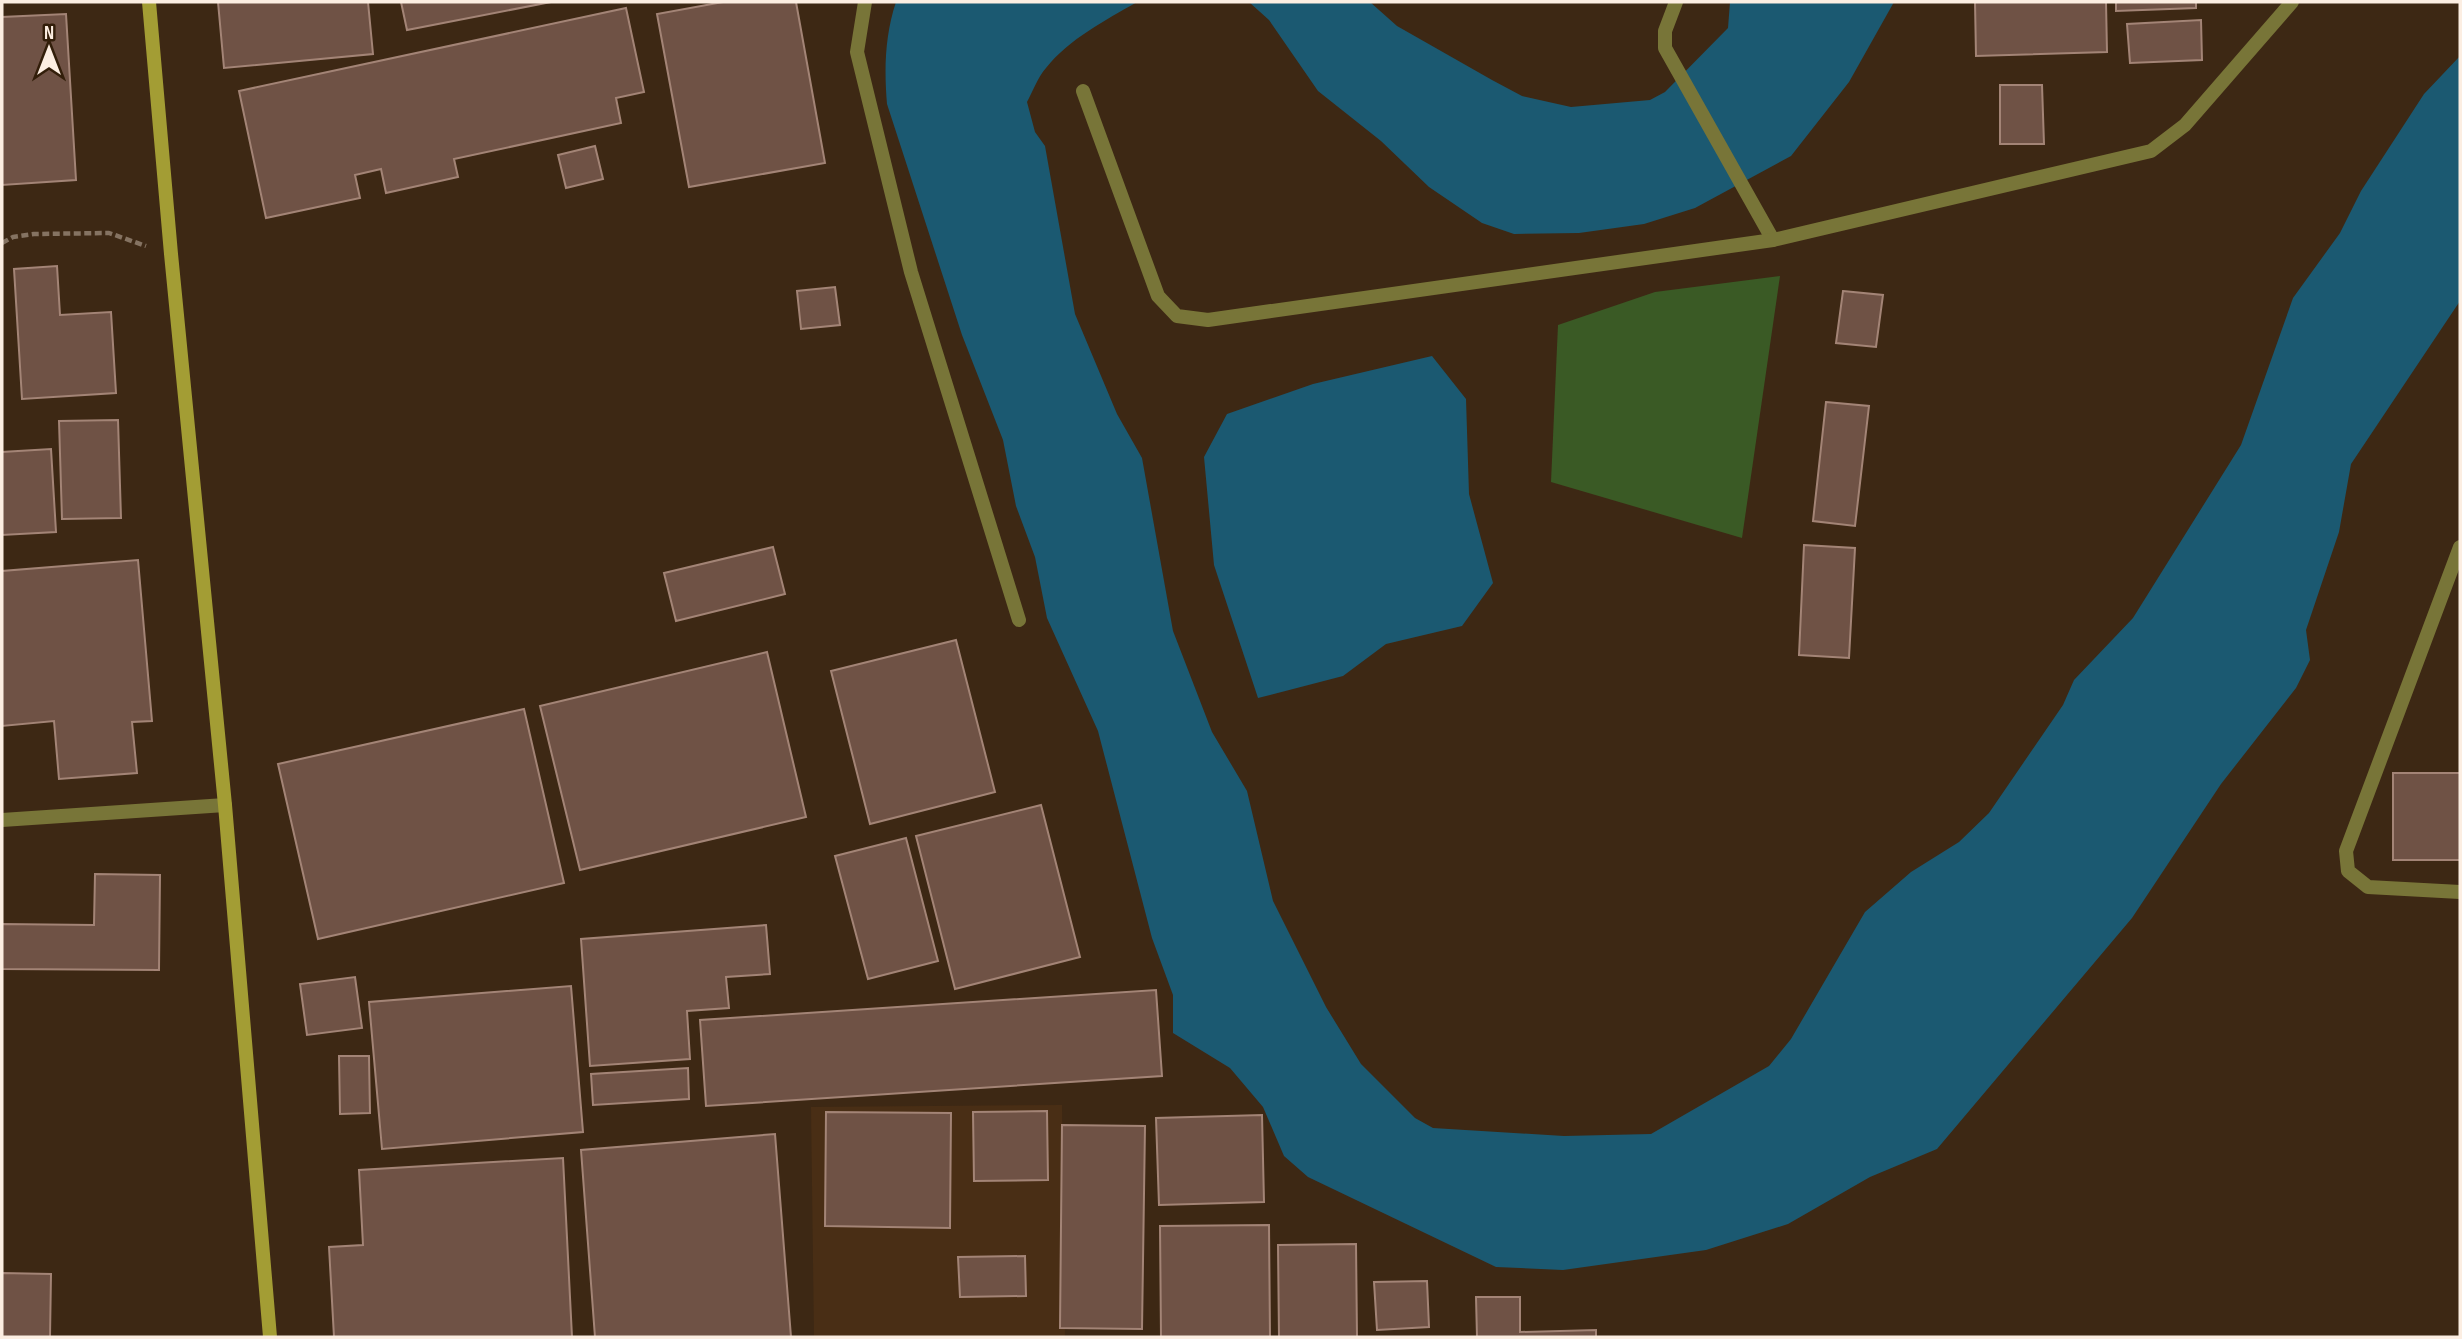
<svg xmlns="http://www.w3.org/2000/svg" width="2462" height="1339" font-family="'Sofia Sans Condensed',sans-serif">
  <rect width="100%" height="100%" fill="#3d2814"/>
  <path fill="#492e15" d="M1062 1105 1065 1337H814L811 1107Z"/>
  <path fill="#3a5a25" d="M1780 276 1742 538 1551 482 1558 325 1655 292Z"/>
  <g fill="#1b5971">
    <path d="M896 2H1137C1106 20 1069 39 1046 68 1038 77 1033 91 1027 102L1035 132 1045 146 1075 314 1117 414 1142 458 1173 631 1212 732 1247 791 1273 901 1326 1007 1361 1064 1415 1118 1433 1128 1564 1136 1651 1134 1769 1066 1791 1039 1865 912 1911 872 1959 842 1989 813 2063 705 2074 680 2133 618 2241 445 2293 298 2340 233 2361 191 2424 94 2460 56V301L2351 464 2339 532 2306 630 2310 660 2296 688 2221 784 2132 918 1937 1149 1870 1177 1788 1224 1706 1250 1563 1270 1496 1267 1308 1177 1284 1156 1263 1107 1230 1068 1173 1033V995L1152 938 1098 731 1047 618 1035 557 1016 506 1003 440 962 335 887 104C884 69 885 35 896 2Z"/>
    <path d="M1249 2H1370L1397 26 1492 80 1522 96 1571 107 1650 100 1665 92 1728 28 1730 2H1894L1849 82 1791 156 1695 208 1644 224 1579 233 1514 234 1482 223 1429 187 1381 141 1318 91 1269 20Z"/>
    <path d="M1432 356 1466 399 1469 494 1493 583 1462 626 1386 644 1343 676 1258 698 1214 565 1204 457 1227 414 1313 384Z"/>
  </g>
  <g fill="#6f5245" stroke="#a38476" stroke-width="2">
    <path d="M218 2H368L373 54 224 68Z"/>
    <path d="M401 2H551L407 30Z"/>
    <path d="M723 2H796L825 163 689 187 657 14Z"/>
    <path d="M1975 2H2106L2107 52 1976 56Z"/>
    <path d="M2116 2H2196V8L2116 11Z"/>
    <path d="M626 8 644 92 616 98 621 123 454 159 458 177 386 193 381 169 355 175 360 198 266 218 239 91Z"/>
    <path d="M66 14 76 180 2 185V17Z"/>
    <path d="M2201 20 2202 60 2130 63 2127 24Z"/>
    <path d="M2000 85H2042L2044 144H2000Z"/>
    <path d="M595 146 603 179 566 188 558 155Z"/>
    <path d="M57 266 60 315 111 312 116 393 22 399 14 269Z"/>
    <path d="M835 287 840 325 801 329 797 291Z"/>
    <path d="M1843 291 1883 295 1876 347 1836 343Z"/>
    <path d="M1826 402 1869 406 1855 526 1813 521Z"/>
    <path d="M118 420 121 518 62 519 59 421Z"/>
    <path d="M51 449 56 532 2 535V452Z"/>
    <path d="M1804 545 1855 548 1849 658 1799 655Z"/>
    <path d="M773 547 785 594 676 621 664 573Z"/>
    <path d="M138 560 152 721 132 722 137 773 59 779 54 721 2 726V571Z"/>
    <path d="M956 640 995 792 870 824 831 671Z"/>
    <path d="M767 652 806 817 580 870 540 706Z"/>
    <path d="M524 709 564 883 318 939 278 764Z"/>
    <rect x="2393" y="773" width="67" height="87"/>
    <path d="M1041 805 1080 957 955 989 916 836Z"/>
    <path d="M906 838 938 961 868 979 835 856Z"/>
    <path d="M95 874 160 875 159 970 2 969V924L94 925Z"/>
    <path d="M766 925 770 974 726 977 729 1008 687 1011 690 1059 590 1066 581 939Z"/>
    <path d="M355 977 362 1028 307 1035 300 984Z"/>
    <path d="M571 986 583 1132 382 1149 369 1002Z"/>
    <path d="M1156 990 1162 1076 706 1106 700 1020Z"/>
    <path d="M339 1056H369L370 1113 340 1114Z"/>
    <path d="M688 1068 689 1099 593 1105 591 1074Z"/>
    <path d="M1047 1111 1048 1180 974 1181 973 1112Z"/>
    <path d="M826 1112 951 1113 950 1228 825 1226Z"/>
    <path d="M1262 1115 1264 1202 1159 1205 1156 1118Z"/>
    <path d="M1062 1125 1145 1126 1142 1329 1060 1328Z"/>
    <path d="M775 1134 791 1337H595L581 1150Z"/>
    <path d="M563 1158 572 1337H334L329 1247 363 1245 359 1170Z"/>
    <path d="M1269 1225 1270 1337H1161L1160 1226Z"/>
    <path d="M1356 1244 1357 1337H1279L1278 1245Z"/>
    <path d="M1025 1256 1026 1296 960 1297 958 1257Z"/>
    <path d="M2 1273 51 1274 50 1337H2Z"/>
    <path d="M1427 1281 1429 1327 1377 1330 1374 1282Z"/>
    <path d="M1476 1297H1520V1332L1596 1330V1337H1477Z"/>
  </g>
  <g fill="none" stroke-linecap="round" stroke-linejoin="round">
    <path stroke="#857362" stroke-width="4.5" stroke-dasharray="7 3.5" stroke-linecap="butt" d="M2 243 13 237 34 234 109 233 146 246"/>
    <g stroke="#787538" stroke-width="14">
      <path d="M1676 2 1665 31V48L1773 240"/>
      <path d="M1083 91 1158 296 1177 316 1208 320 1773 240 2151 151 2185 125 2292 2"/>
      <path d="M2460 547 2346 851 2348 871 2368 887 2460 892"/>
      <path d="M2 820 225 805"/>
    </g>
    <path stroke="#787538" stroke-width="14" d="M865 2 857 52 911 272 1019 620"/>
    <path stroke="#a39d34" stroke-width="14" d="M149 2 171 254 225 805 270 1337"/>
  </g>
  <rect width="2462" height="1339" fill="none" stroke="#fceee2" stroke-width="7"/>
  <g transform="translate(49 49)" stroke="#321e0a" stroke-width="5" paint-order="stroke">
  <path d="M0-5L12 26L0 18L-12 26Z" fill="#fceee2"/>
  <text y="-10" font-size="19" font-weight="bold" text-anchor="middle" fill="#fceee2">N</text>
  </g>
</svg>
